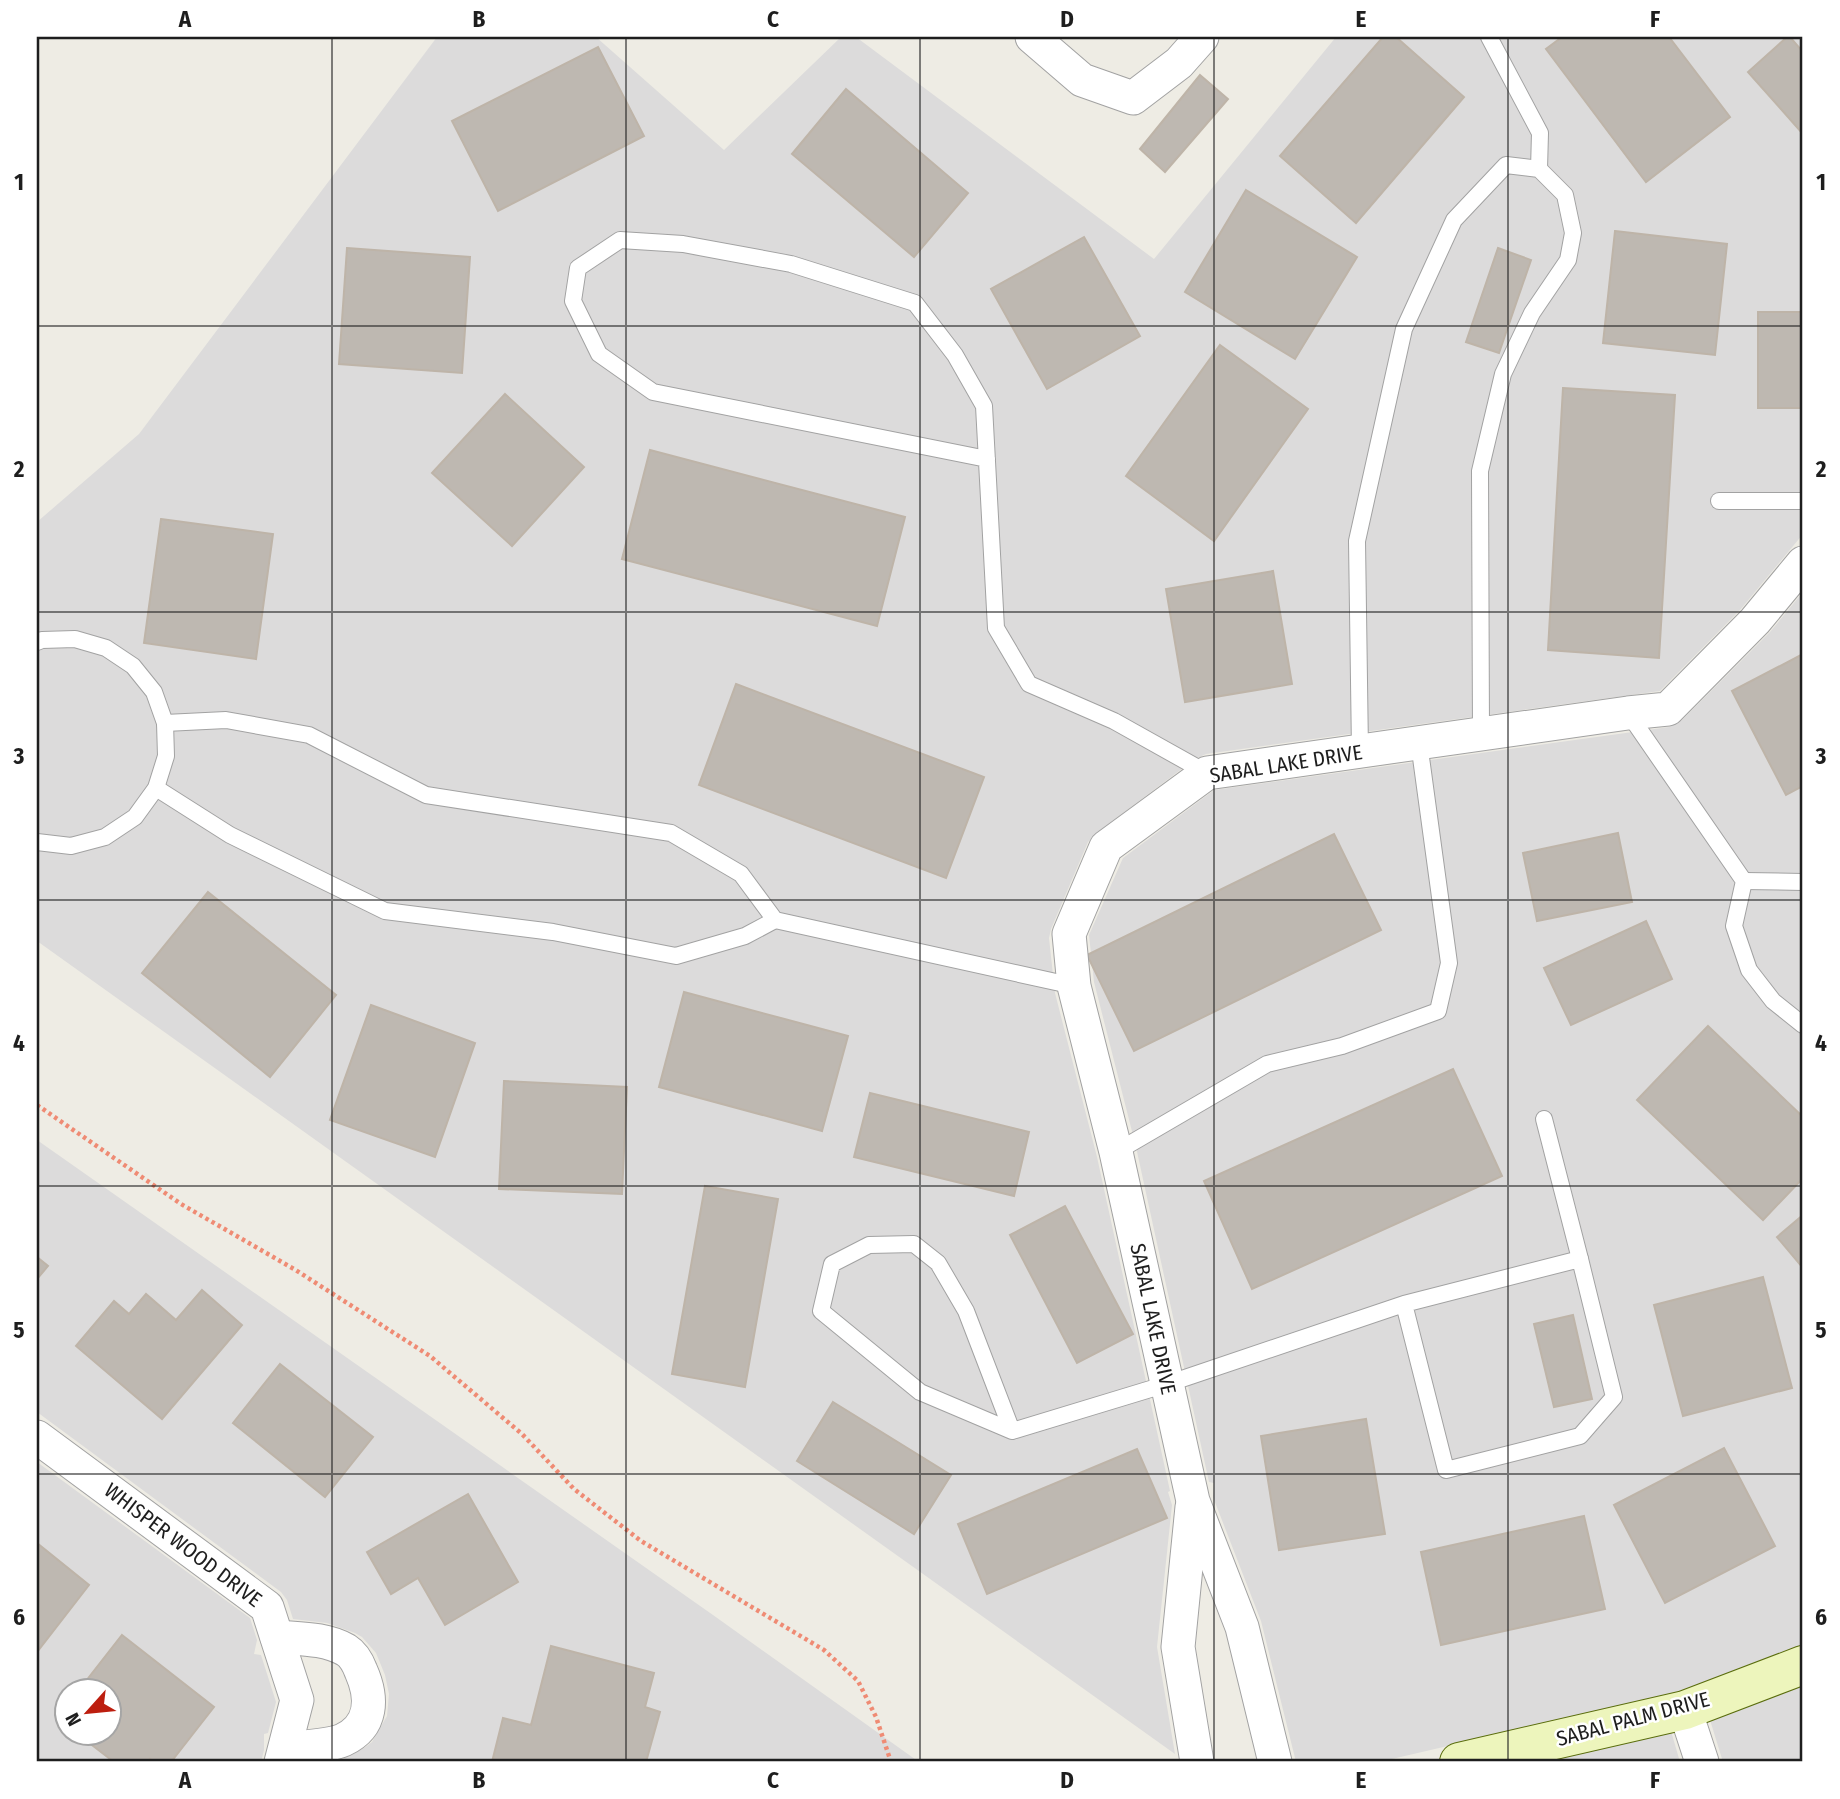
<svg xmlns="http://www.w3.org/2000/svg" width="1840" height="1799" font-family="'Fira Sans Condensed',sans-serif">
  <rect width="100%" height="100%" fill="#eeece4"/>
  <g fill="#dcdbdb" fill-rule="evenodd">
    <path d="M437 37H596L724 150 841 37H856L1154 259 1336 37H1803V534L1740 610 1660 691 1206 754 1195 759 1095 834 1088 842 1051 929 1049 938 1055 993 1097 1157 1170 1491 1168 1492 1172 1505 1157 1647 1175 1754 37 941V522L139 434Z"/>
    <path d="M1803 592V1646L1680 1692 1379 1762H1296L1261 1621 1213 1497 1214 1483 1209 1482 1136 1147 1094 982 1089 935 1123 858 1214 790 1669 727 1682 720 1770 632Z"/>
    <path d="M37 1140 713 1615 919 1762H323L341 1760 364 1748 372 1742 387 1716 389 1694 385 1675 376 1653 362 1637 355 1633 327 1623 293 1619 287 1600 281 1592 37 1412Z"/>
    <path d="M37 1462 250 1618 257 1640 254 1654 261 1655 276 1702 268 1733 264 1734V1750L261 1762H37ZM66 1690H108V1732H66Z"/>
    <path d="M1803 1685V1762H1723L1710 1720Z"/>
    <path d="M1671 1731 1680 1762H1539Z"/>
  </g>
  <g fill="#beb8b1" stroke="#beb4a8" stroke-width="2">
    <path d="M1383 37H1396L1464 97 1356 223 1280 156Z"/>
    <path d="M1562 37H1669L1730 117 1646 182 1546 49Z"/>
    <path d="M1787 37H1790L1803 52V134L1748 72Z"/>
    <path d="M598 47 644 136 498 211 452 121Z"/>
    <path d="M1200 75 1228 99 1165 172 1140 149Z"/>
    <path d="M846 89 968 193 914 257 792 154Z"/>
    <path d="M1246 190 1357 257 1295 359 1185 292Z"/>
    <path d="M1615 231 1727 244 1715 355 1603 343Z"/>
    <path d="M1084 237 1140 336 1047 389 991 289Z"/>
    <path d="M347 248 470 257 462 373 339 364Z"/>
    <path d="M1498 248 1531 260 1499 353 1466 342Z"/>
    <rect x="1758" y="312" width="45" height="96"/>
    <path d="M1220 345 1308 409 1214 541 1126 476Z"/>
    <path d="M1563 388 1675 395 1659 658 1548 650Z"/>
    <path d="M505 394 584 467 512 546 432 473Z"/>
    <path d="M650 450 905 517 877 626 622 559Z"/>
    <path d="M161 519 273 534 256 659 144 643Z"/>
    <path d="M1273 571 1292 684 1185 702 1166 589Z"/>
    <path d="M1803 654V786L1786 795 1732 691Z"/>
    <path d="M736 684 984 777 946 878 699 785Z"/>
    <path d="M1618 833 1632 902 1537 921 1523 853Z"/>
    <path d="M1334 834 1381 930 1134 1051 1087 955Z"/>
    <path d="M208 892 336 995 270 1077 142 973Z"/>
    <path d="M1646 921 1672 979 1571 1025 1544 968Z"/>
    <path d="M684 992 848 1036 822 1131 659 1087Z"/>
    <path d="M371 1005 475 1043 435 1157 330 1120Z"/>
    <path d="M1708 1026 1803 1117V1178L1763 1220 1637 1100Z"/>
    <path d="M1453 1069 1502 1176 1252 1289 1204 1181Z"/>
    <path d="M504 1081 627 1087 622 1194 499 1189Z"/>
    <path d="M870 1093 1029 1132 1014 1196 854 1157Z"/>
    <path d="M705 1186 778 1199 745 1387 672 1374Z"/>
    <path d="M1065 1206 1133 1334 1077 1363 1010 1235Z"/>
    <path d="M1803 1215V1268L1777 1237Z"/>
    <path d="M37 1257 48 1266 37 1279Z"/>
    <path d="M1763 1277 1792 1388 1683 1416 1654 1305Z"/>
    <path d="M202 1290 242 1325 162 1419 76 1346 114 1301 129 1314 146 1294 176 1320Z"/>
    <path d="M1573 1315 1592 1399 1554 1407 1534 1324Z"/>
    <path d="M280 1364 373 1437 325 1497 233 1423Z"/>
    <path d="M833 1402 951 1475 914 1534 797 1461Z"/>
    <path d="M1366 1419 1385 1534 1279 1550 1261 1436Z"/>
    <path d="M1724 1448 1775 1546 1665 1603 1614 1505Z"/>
    <path d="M1137 1449 1167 1518 987 1594 958 1524Z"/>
    <path d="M468 1494 518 1582 445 1625 418 1578 391 1594 367 1552Z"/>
    <path d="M1584 1516 1605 1609 1441 1645 1421 1552Z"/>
    <path d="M37 1543 89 1585 37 1652Z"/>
    <path d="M122 1635 214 1707 171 1762H154L150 1759 148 1762H114L79 1735 81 1732H108V1690H79Z"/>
    <path d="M551 1646 654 1673 645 1707 660 1712 646 1762H492L503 1718 531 1725Z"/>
  </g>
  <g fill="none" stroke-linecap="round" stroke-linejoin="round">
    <g stroke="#a2a2a2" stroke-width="18">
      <g id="lane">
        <path d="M1489 37 1540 133 1539 169"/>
        <path d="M987 459 653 392 599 354 573 301 578 268 620 240 683 244 791 264 915 303 955 355 984 406 996 628 1029 684 1114 721 1207 773"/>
        <path d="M1719 501H1803"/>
        <path d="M37 642 42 640 75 639 106 648 133 666 154 692 165 723 166 756 156 788 135 817 105 837 71 846 37 842"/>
        <path d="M1628 713 1744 881 1734 926 1749 970 1773 1001 1803 1025"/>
        <path d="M165 723 226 720 309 735 426 795 671 833 741 874 775 920 1074 986"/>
        <path d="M1360 751 1357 541 1404 329 1454 220 1506 165 1539 169 1565 195 1573 233 1568 260 1532 313 1503 374 1480 471 1481 735"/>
        <path d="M156 788 230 835 385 911 553 932 676 956 745 936 775 920"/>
        <path d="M1744 881 1803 882"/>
        <path d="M1544 1119 1580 1259"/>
        <path d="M1116 1152 1267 1064 1342 1046 1438 1011 1449 963 1419 743"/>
        <path d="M1012 1431 966 1311 938 1263 914 1244 869 1245 832 1264 821 1311 920 1392 1012 1431 1167 1384 1404 1304 1580 1259 1614 1397 1580 1436 1446 1470 1404 1304"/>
      </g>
    </g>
    <g stroke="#a2a2a2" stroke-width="35">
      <g id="street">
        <path d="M1032 37 1082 80 1133 98 1179 63 1202 37"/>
        <path d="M37 1437 267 1607 297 1700 281 1762"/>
        <path d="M1192 1507 1178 1647 1197 1762"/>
        <path d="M277 1637C300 1639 325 1638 346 1650 354 1655 358 1663 361 1671 373 1698 373 1726 343 1740 330 1746 300 1747 285 1749"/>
        <path d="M1685 1710 1702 1762"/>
        <path d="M1275 1762 1242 1627 1193 1501 1116 1152 1074 986 1069 934 1106 847 1207 773 1628 713 1668 709 1755 621 1803 563"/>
      </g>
    </g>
    <g stroke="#5a6d0d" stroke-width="40">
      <path id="secondary" d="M1459 1762 1685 1710 1803 1665"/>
    </g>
    <path stroke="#ef8b74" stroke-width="4.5" stroke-dasharray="3.5 3.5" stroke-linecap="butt" d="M37 1105 181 1204 294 1269 430 1356 522 1434 574 1489 641 1541 824 1650 858 1681 876 1717 891 1762"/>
    <use href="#lane" stroke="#fff" stroke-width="16"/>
    <use href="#street" stroke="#fff" stroke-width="33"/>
    <use href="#secondary" stroke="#edf5bc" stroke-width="38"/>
  </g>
  <path fill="none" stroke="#1e1e1e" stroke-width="2" stroke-opacity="0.55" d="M332 37V1762M626 37V1762M920 37V1762M1214 37V1762M1508 37V1762M37 326H1803M37 612H1803M37 900H1803M37 1186H1803M37 1474H1803"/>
  <g text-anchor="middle" stroke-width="5" stroke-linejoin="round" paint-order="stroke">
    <g font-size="21" fill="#1e1e1e" stroke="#fff">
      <text transform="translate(1286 764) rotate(-9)" y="7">SABAL LAKE DRIVE</text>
      <text transform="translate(1153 1319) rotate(78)" y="7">SABAL LAKE DRIVE</text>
      <text transform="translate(183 1545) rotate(37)" y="7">WHISPER WOOD DRIVE</text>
      <text transform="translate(1633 1719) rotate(-15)" y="7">SABAL PALM DRIVE</text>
    </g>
  </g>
  <rect width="1840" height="1799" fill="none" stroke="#ffffff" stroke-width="77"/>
  <g transform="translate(88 1712) rotate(243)"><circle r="33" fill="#ffffff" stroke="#a5a5a5" stroke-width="2"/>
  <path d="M0-5L12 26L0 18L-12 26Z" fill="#bd1e0f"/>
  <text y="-10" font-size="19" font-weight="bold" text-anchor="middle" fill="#1e1e1e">N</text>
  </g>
  <rect x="38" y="38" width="1763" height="1722" fill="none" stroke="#1e1e1e" stroke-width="2.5"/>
  <g font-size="23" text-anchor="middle" font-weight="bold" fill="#1e1e1e">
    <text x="185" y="27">A</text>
    <text x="479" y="27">B</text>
    <text x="773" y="27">C</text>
    <text x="1067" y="27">D</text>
    <text x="1361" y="27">E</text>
    <text x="1655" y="27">F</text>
    <text x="19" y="190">1</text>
    <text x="1821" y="190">1</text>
    <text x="19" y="477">2</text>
    <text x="1821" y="477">2</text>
    <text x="19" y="764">3</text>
    <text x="1821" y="764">3</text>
    <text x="19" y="1051">4</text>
    <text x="1821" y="1051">4</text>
    <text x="19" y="1338">5</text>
    <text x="1821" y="1338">5</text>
    <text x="19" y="1625">6</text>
    <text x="1821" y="1625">6</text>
    <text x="185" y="1788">A</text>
    <text x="479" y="1788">B</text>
    <text x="773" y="1788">C</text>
    <text x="1067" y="1788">D</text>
    <text x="1361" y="1788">E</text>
    <text x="1655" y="1788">F</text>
  </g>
</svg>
